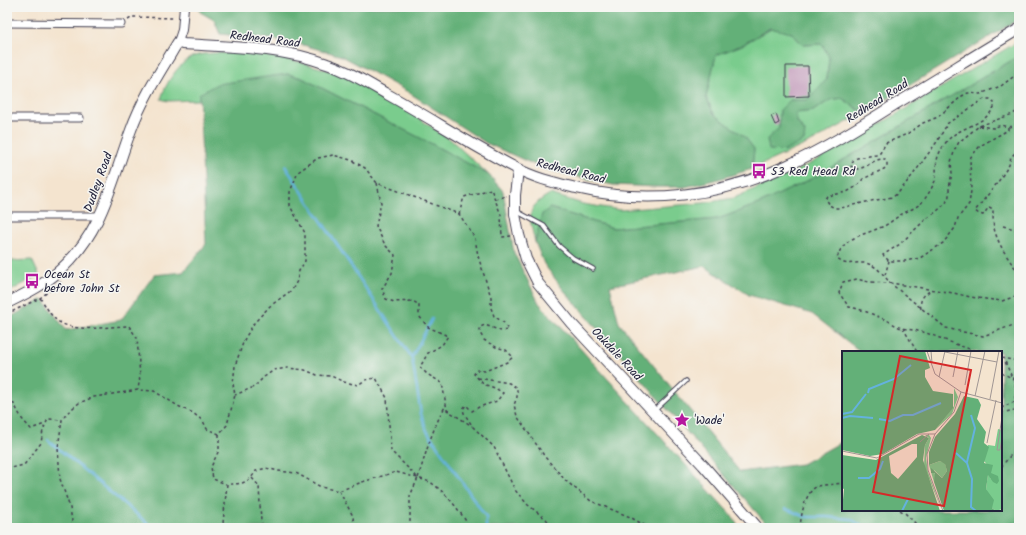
<svg xmlns="http://www.w3.org/2000/svg" width="1026" height="535" font-family="Kalam,sans-serif">
  <rect width="100%" height="100%" fill="#f6f6f2"/>
  <filter id="ink" filterUnits="userSpaceOnUse"><feTurbulence type="fractalNoise" baseFrequency=".025" numOctaves="2"/><feDisplacementMap in="SourceGraphic" scale="8" xChannelSelector="R" yChannelSelector="G"/><feConvolveMatrix kernelMatrix="1 2 1 2 8 2 1 2 1" color-interpolation-filters="sRGB"/></filter>
  <filter id="wash" filterUnits="userSpaceOnUse"><feTurbulence type="fractalNoise" baseFrequency=".012" numOctaves="4" result="noise"/><feDisplacementMap in="SourceGraphic" scale="16" xChannelSelector="R" yChannelSelector="G"/><feGaussianBlur stdDeviation="0.9" result="paint"/><feColorMatrix in="noise" values="0 0 0 0 0 0 0 0 0 0 0 0 0 0 0 0 0 1.4 0 .05"/><feComposite in="paint" operator="in"/></filter>
  <g filter="url(#wash)">
    <rect width="100%" height="100%" fill="#f4e4cf"/>
    <g fill="#7acc8d" stroke="#4e7764">
      <path d="M771 28 792 33 803 45 822 44 829 57 827 79 807 100H790L780 110 779 128 805 132 797 122 796 113 813 111 830 100 842 98 859 110H869L813 141 752 169 754 149 745 137 714 114 706 97 716 55 742 45Z"/>
      <path d="M1019 41V56L813 178 761 203 718 219 613 228 550 208 539 229 535 242C529 216 525 208 550 194L583 204 620 210 703 203 734 198 800 169 845 145Z"/>
      <path d="M214 53H252L275 57 300 62 349 76 408 111 451 140 489 175 430 143 302 78 288 74 199 94V100L168 101 161 99C165 84 178 64 192 57 198 54 207 54 214 53Z"/>
      <path d="M32 260 39 275 7 293V261Z"/>
    </g>
    <g fill="#63b078" stroke="#42695a" fill-rule="evenodd">
      <path d="M200 7H1019V19L869 110H859L842 98 830 100 813 111 796 113 797 122 805 132 804 141 785 151 769 150 767 139 779 128 780 110 790 100H807L827 79 829 57 822 44 803 45 792 33 770 28 742 45 716 55 706 97 714 114 745 137 754 149 752 169 719 179 685 187H657L613 185 542 168 486 143 408 92 342 56 289 41 220 34 214 20 200 12Z"/>
      <path d="M1019 56V528H770L562 288 544 264 535 242 542 214 550 208 613 228 718 219 761 203 813 178ZM704 266 749 295 812 314 861 352H1001V510H843V441L802 464 740 472 619 323 610 286Z"/>
      <path d="M287 74 302 78 430 143 489 175 503 191 514 253 539 303 733 517 740 528H7V319L43 299 66 330 121 320 154 275 183 272 206 244 199 94 217 84Z"/>
    </g>
    <g fill="none" stroke-linecap="round" stroke-linejoin="round">
      <g stroke="#64b2de" stroke-width="2.5">
        <path d="M285 166 412 358 421 414 427 431 486 517V528"/>
        <path d="M412 357 432 319"/>
        <path d="M48 440 153 528"/>
        <path d="M786 509 806 517H826L851 519 865 528"/>
      </g>
    </g>
    <g id="blocks">
      <g fill="#c096b8">
        <path d="M786 66H808L809 96 786 97Z"/>
        <path d="M776 114 779 123 775 125 771 116Z"/>
      </g>
    </g>
  </g>
  <g filter="url(#ink)">
    <use href="#blocks" fill-opacity="0" stroke="#423f51" stroke-width="1"/>
    <g fill="none" stroke-linecap="round" stroke-linejoin="round">
      <g stroke="#423f51" stroke-width="5.5">
        <g id="service">
          <path d="M516 211 544 226 559 246 573 258 593 269"/>
          <path d="M655 410 686 381"/>
        </g>
      </g>
      <g stroke="#423f51" stroke-width="9">
        <g id="minor">
          <path d="M7 23 121 24"/>
          <path d="M7 118H80"/>
          <path d="M7 216H100"/>
        </g>
      </g>
      <g stroke="#423f51" stroke-width="10">
        <path id="tertiary" d="M178 42 182 30 184 7"/>
      </g>
      <g stroke="#423f51" stroke-width="12">
        <g id="secondary">
          <path d="M518 170 515 195V214L519 235 526 259 538 283 571 323 703 465 758 528"/>
          <path d="M7 303C25 294 44 285 59 271 103 232 111 183 131 130 142 99 161 70 178 42L183 44C232 47 281 47 327 64 348 71 366 82 385 93 429 117 471 145 516 168 534 178 556 183 576 188 647 205 721 196 786 166 824 149 859 127 894 105 936 80 977 54 1019 29"/>
        </g>
      </g>
      <g stroke="#423f51" stroke-width="1.5" stroke-dasharray="3 3" stroke-linecap="butt">
        <path d="M128 20 133 17 174 18"/>
        <path d="M1019 77H1013L1001 86 980 94 968 93 962 96 938 117 923 123 907 134 886 143 880 153 876 155 857 158 853 161 851 166 854 169C866 170 873 158 885 159L887 162V166L884 169 863 179 857 186 847 192 827 196 825 199 829 205 835 208H841L866 202 893 197 899 192 915 172 936 143 948 123 984 99H990L993 101 995 105C986 126 961 125 947 141 944 145 941 149 939 154 935 163 937 172 935 181 932 188 926 199 920 204 914 209 906 211 899 216 894 219 889 224 884 226 866 235 842 236 837 259 848 267 849 262 862 263 875 263 882 273 890 283L954 293 970 297 1002 301 1019 295"/>
        <path d="M979 126 993 128 1001 125 1008 127V130L980 146 970 158 971 191 969 204 958 218 955 228 943 243 920 258 905 261H889L883 255 900 244 925 220 936 212 946 203 949 196V188L952 173 951 162 955 149 959 142 979 126 1013 114 1019 110"/>
        <path d="M1009 127 1019 124"/>
        <path d="M1019 149 1011 157 1009 165 998 182 975 211 979 214 983 215 989 207 993 209C993 215 993 222 994 228 998 245 1009 260 1019 273"/>
        <path d="M377 183 381 203 376 226 385 245 395 255 392 273 382 289 386 299 394 302 413 301 419 305V316L428 327 448 336 442 345 428 353 420 367 427 374 442 383 447 410 472 426"/>
        <path d="M495 199 507 196"/>
        <path d="M459 214 464 197 491 189 501 215 502 237 511 236"/>
        <path d="M1003 226 1019 230"/>
        <path d="M885 275 889 261"/>
        <path d="M40 298C45 304 49 313 54 318 71 335 108 326 129 326L137 338 140 376 138 390"/>
        <path d="M921 309C919 299 924 294 932 290"/>
        <path d="M7 314 40 298 62 281"/>
        <path d="M903 328 917 352"/>
        <path d="M981 352C963 348 946 340 929 334 921 331 911 330 902 328 896 327 892 322 886 320 874 315 862 309 849 307L839 293 843 282 857 279 869 282 890 283 946 328 963 332 983 336 1019 323"/>
        <path d="M1001 358 1013 360H1019"/>
        <path d="M1001 373 1019 381"/>
        <path d="M478 378 509 383 517 388V397L514 405 517 416 545 457 566 481 591 501 630 517 649 528"/>
        <path d="M7 400 14 404 22 419 31 429 45 424"/>
        <path d="M1001 408 1014 402 1017 389 1004 359"/>
        <path d="M1001 413 1019 409"/>
        <path d="M219 434V450L211 467 213 479 226 484"/>
        <path d="M1001 467 1010 456 1019 448"/>
        <path d="M7 469 24 465 41 443 43 430 48 419 62 420"/>
        <path d="M252 478 259 486 261 522 264 528"/>
        <path d="M418 478C426 453 432 429 445 407"/>
        <path d="M339 491 353 516 354 528"/>
        <path d="M900 510 905 513 920 528"/>
        <path d="M73 528 70 508 60 479 58 448 62 420 67 413 74 407 79 403 94 397 138 390 154 391 178 406 193 413 203 421 207 429 219 434 227 425 235 395 233 384 235 366 244 340 254 323 270 306 292 290 297 281 299 271 305 261V233L290 206V192L298 172 318 158 333 155 351 160 365 168 377 183 459 214 475 238 478 256 491 297V308L494 316 504 323 508 330 501 331 485 325 480 327V333L484 340 496 347 506 350 513 357 507 362 485 371 476 370 474 374 483 384 495 388 503 393 497 401 479 407 472 411 466 405 463 409 464 413 473 427 494 447 515 490 528 505 546 519 554 528"/>
        <path d="M220 528 223 523 227 484C241 484 248 484 256 471L266 468 278 471 296 473 321 487 339 491 362 482 396 472 418 478 391 451 387 398 376 378 365 380 358 385 344 382 331 376 317 375 305 370 288 368 274 370 264 377 254 387 235 395"/>
        <path d="M410 528V496L418 478C423 480 429 481 433 484 448 495 461 512 470 528"/>
        <path d="M800 528C801 515 805 491 818 486 821 485 838 484 843 483"/>
        <path d="M1005 528 1015 521 1019 520"/>
      </g>
      <use href="#service" stroke="#fff" stroke-width="3.5"/>
      <use href="#minor" stroke="#fff" stroke-width="7"/>
      <use href="#tertiary" stroke="#fff" stroke-width="8"/>
      <use href="#secondary" stroke="#fff" stroke-width="10"/>
    </g>
  </g>
  <defs>
    <g id="bus-bare" transform="scale(1.2)"><path d="M-5-6H5V4H4V6H2V4H-2V6H-4V4H-5ZM-3.5-4V0h7V-4ZM-3.5 1.2v1.5H-2V1.2ZM2 1.2v1.5H3.5V1.2Z" fill="#b5179e" stroke="#f6f6f2" stroke-width="2.5" paint-order="stroke"/></g>
    <g id="sight-bare" transform="scale(1.2)"><path d="M0-6L1.8-2.2L6-1.7L2.9 1.2L3.7 5.4L0 3.3L-3.7 5.4L-2.9 1.2L-6-1.7L-1.8-2.2Z" fill="#b5179e" stroke="#f6f6f2" stroke-width="2.5" paint-order="stroke"/></g>
  </defs>
  <g fill-rule="evenodd">
    <use href="#bus-bare" x="759" y="171"/>
    <use href="#bus-bare" x="32" y="281"/>
    <use href="#sight-bare" x="682" y="420"/>
  </g>
  <g text-anchor="middle" stroke-width="3" stroke-linejoin="round" paint-order="stroke">
    <g font-size="12" fill="#22223b" stroke="#f6f6f2">
      <text transform="translate(265 39) rotate(7)" y="4">Redhead Road</text>
      <text transform="translate(877 101) rotate(-32)" y="4">Redhead Road</text>
      <text transform="translate(571 171) rotate(14)" y="4">Redhead Road</text>
      <text transform="translate(98 182) rotate(-70)" y="4">Dudley Road</text>
      <text transform="translate(617 354) rotate(47)" y="4">Oakdale Road</text>
    </g>
    <g font-size="12" fill="#22223b" stroke="#f6f6f2" text-anchor="start">
      <text x="771" y="175">53 Red Head Rd</text>
      <text x="44" y="278">Ocean St<tspan x="44" dy="14">before John St</tspan></text>
      <text x="694" y="424">'Wade'</text>
    </g>
  </g>
  <g transform="translate(842 351)">
    <rect width="160" height="160" fill="#f4e4cf"/>
    <path d="M112 37 116 46 110 63 93 79 112 55ZM156 78 160 79V158L154 160 150 157 144 138 146 123 149 128V118L142 110 146 94 153 95ZM83 84H87L89 87 84 107 86 121 100 160 82 115 83 94 87 87ZM98 110 103 112 105 120 100 127 92 119 94 127 92 131 87 114Z" fill="#7acc8d"/>
    <path d="M0 0H83L88 17 83 19V26L91 40 111 43V57L93 79 75 83 41 103 28 105 0 99ZM122 45 136 48 139 54 135 68 144 81 142 92 147 96 142 112 151 114 149 122 156 125 157 130 155 133 151 131 146 124 144 138 152 149 150 157 154 160H102L92 131 93 122H89V117L100 127 105 120 103 113 98 110 87 114V101L93 86 113 63ZM80 84 87 87 83 94 81 109 98 160H0L2 138 0 137V104L34 109ZM70 93H75V106L56 128 49 122 47 105Z" fill="#63b078" fill-rule="evenodd"/>
    <path fill="none" stroke="#64b2de" stroke-width="2" d="M26 42 27 38 52 28 69 14M0 63 10 61 24 43M0 67 8 65 31 67M37 68 48 70 61 64H71L99 52M114 102 125 112 130 128 129 156 134 160M125 111 133 77 129 64M16 127H27L38 118 41 110M60 160 66 148"/>
    <path fill="none" stroke="#a09694" stroke-width="1" d="M85 0 93 23 119 41 112 61 93 83 85 103 86 119 101 160M89 0 90 12M103 1 155 11M97 26 103 0M111 26 116 0M123 34 129 0M119 41 160 52M133 45 143 0M148 48 157 0M160 66 155 99H158L160 87M78 91 87 83M145 92 154 49M0 100 35 107 77 83H93"/>
    <path fill="#d62828" fill-opacity="0.15" stroke="#d62828" stroke-width="2" d="M58 5 129 19 102 155 31 141Z"/>
    <rect width="160" height="160" fill="none" stroke="#22223b" stroke-width="2"/>
  </g>
  <rect width="1026" height="535" fill="none" stroke="#f6f6f2" stroke-width="24"/>
</svg>
